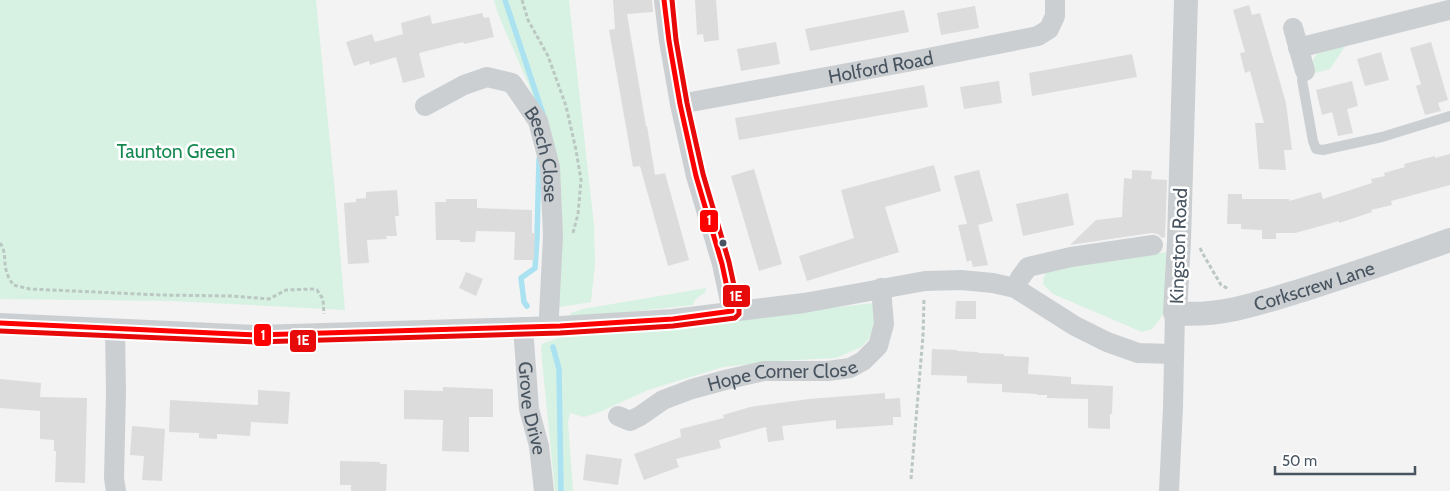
<svg xmlns="http://www.w3.org/2000/svg" width="1450" height="491" font-family="Cabin,sans-serif">
  <rect width="100%" height="100%" fill="#f3f3f3"/>
  <g fill="#d7f2e2">
    <path d="M0 0H316L336 203 345 310 172 301 0 299Z"/>
    <path d="M494 0H569L594 225 595 264 591 302 554 308 556 158 527 81 498 14Z"/>
    <path d="M1346 45 1330 69 1312 74C1310 48 1325 51 1346 45Z"/>
    <path d="M1168 252 1165 312 1152 329 1142 332 1053 294 1043 284 1044 277 1048 268 1064 265Z"/>
    <path d="M706 288 705 293C699 296 695 298 693 305L582 317 570 316 571 313 583 309Z"/>
    <path d="M874 303 875 324 868 340 861 347 836 358 778 361 723 367 648 390 600 412 584 417 570 413 568 422 573 491H555L541 350 542 344 558 338Z"/>
  </g>
  <g fill="none" stroke-linecap="round" stroke-linejoin="round">
    <g stroke="#aae2f2" stroke-width="5.5">
      <path d="M505 0 543 114"/>
      <path d="M527 306 524 302 521 278 535 268 537 238 539 159"/>
      <path d="M553 347 559 369 561 491"/>
    </g>
  </g>
  <g fill="#dcdcdd">
    <path d="M613 0H652L653 12 627 14 646 126H647L655 175 665 173 689 260 668 266 640 166 633 167 609 30 615 29Z"/>
    <path d="M695 0H716L719 40 704 42 703 34 697 35Z"/>
    <path d="M1249 5 1252 15 1260 13 1286 103 1292 150H1284L1286 170 1259 169 1255 123H1264L1250 71 1245 73 1240 53 1245 52 1233 10Z"/>
    <path d="M975 6 979 28 941 35 937 13Z"/>
    <path d="M904 10 909 32 810 51 805 29Z"/>
    <path d="M482 13 484 18 489 17 494 37 464 44 463 42 419 53 425 77 403 83 396 57 370 65 369 61 354 66 346 42 372 34 375 42 403 34 401 23 430 15 432 24Z"/>
    <path d="M776 42 780 64 741 71 737 49Z"/>
    <path d="M1431 42 1448 100 1438 103 1441 111 1425 115 1416 86 1421 84 1410 48Z"/>
    <path d="M1381 52 1389 80 1365 86 1357 59Z"/>
    <path d="M1132 54 1137 77 1032 96 1029 73Z"/>
    <path d="M999 81 1002 103 964 109 960 87Z"/>
    <path d="M1352 81 1358 106 1347 109 1353 133 1338 136 1332 112 1322 115 1316 90Z"/>
    <path d="M924 85 928 107 739 140 735 118Z"/>
    <path d="M1450 154V185L1391 201 1392 205 1371 210 1372 212 1339 223V221L1295 233H1276V239H1262V230L1241 229V224H1227L1228 194H1242V199H1289V201L1321 192 1323 199 1372 183 1371 179 1385 176 1384 173 1405 167 1404 164 1435 156V158Z"/>
    <path d="M934 165 941 191 885 207 899 252 807 281 799 256 854 238 841 190Z"/>
    <path d="M754 169 782 264 759 271 731 176Z"/>
    <path d="M979 170 993 221 978 225 988 265 973 267 971 260 967 262 958 225 967 224 954 176Z"/>
    <path d="M1132 170 1152 171 1151 179 1167 180 1165 237 1162 238 1158 234 1151 233 1070 245 1096 220 1122 217 1124 178 1132 179Z"/>
    <path d="M397 190 399 216H395L397 236H386L387 239 367 240 369 263 348 264 344 203 356 202V199L366 198V192Z"/>
    <path d="M1068 193 1074 225 1023 236 1016 204Z"/>
    <path d="M446 199H477V208L532 210V233H535L534 260H514L515 232 476 231 475 242H460V240H436L435 202H446Z"/>
    <path d="M466 272 483 279 476 296 459 288Z"/>
    <path d="M956 301H976V319H955Z"/>
    <path d="M932 349 957 350V351L978 352V353L1004 354V356L1029 357 1028 374 1071 377V384L1113 386 1112 414H1110V429L1088 428V399L1047 398V395H1037V394L1002 392V384L967 383V376L931 375Z"/>
    <path d="M0 379 41 383 40 397 87 398 85 483 55 482 56 451H54V440L40 439V411L0 408Z"/>
    <path d="M443 387 493 389V417H469V452L442 451 443 420 404 419V390L443 391Z"/>
    <path d="M258 390 290 392 288 424 251 422 250 436 217 434V439L199 438V433L169 432 170 400 258 405Z"/>
    <path d="M885 393V399L900 398 901 417H893V425L836 429V420L782 426 784 440 768 442 766 427 719 440 721 448 676 459 679 467 644 480 634 454 681 437 680 429 724 418 723 415 750 407 809 399Z"/>
    <path d="M132 426 165 429 162 481 142 480 144 456 130 455Z"/>
    <path d="M586 454 622 459 618 485 583 480Z"/>
    <path d="M340 461 380 462V464H387L386 491H351V485H340Z"/>
  </g>
  <g fill="none" stroke-linecap="round" stroke-linejoin="round">
    <g stroke="#bac7c3" stroke-width="3" stroke-dasharray="4 2.5" stroke-linecap="butt">
      <path d="M522 0 528 20 548 56 566 106 576 150 581 180 578 214 573 233"/>
      <path d="M0 243C7 253 3 262 7 273 8 277 11 281 13 285L30 289 160 295 231 296 269 299 286 290 312 289 317 290 323 299 324 314"/>
      <path d="M1200 248 1203 254 1221 285 1229 289"/>
      <path d="M911 479 923 336 924 299"/>
    </g>
    <path stroke="#cccfd2" stroke-width="10" d="M1305 71 1302 80 1313 141 1316 149 1323 150 1382 137 1450 116"/>
    <g stroke="#cccfd2" stroke-width="20">
      <path d="M664 0 669 41 680 104 696 176 722 264 732 311"/>
      <path d="M1293 28 1305 71"/>
      <path d="M1298 48 1449 10"/>
      <path id="s1" d="M680 104 918 60 1038 36 1049 29 1055 16V0"/>
      <path id="s2" d="M425 106 464 85 487 77 512 83 538 121 550 167 553 236 549 315 550 326"/>
      <path d="M1015 288 1020 278 1028 267 1071 257 1153 245"/>
      <path d="M0 323 256 335 560 326 673 319 804 303 925 281 961 280 993 283 1015 288 1075 326 1107 342 1138 353 1174 354"/>
      <path id="s3" d="M523 327 529 409 539 446 544 491"/>
      <path d="M115 329 116 392 114 478 116 491"/>
      <path id="s4" d="M618 416 630 421 640 416 663 400 692 389 729 379 764 371H828L850 368 863 361 878 346 884 324 881 288"/>
      <path d="M1169 491 1173 407 1175 313"/>
    </g>
    <path stroke="#cccfd2" stroke-width="24" id="s5" d="M1186 0 1179 241 1175 313C1221 318 1266 301 1309 288 1356 273 1403 257 1450 240"/>
    <g stroke="#fff" stroke-width="9">
      <path id="bus-1" d="M0 323 256 335 560 326 673 319 732 311 722 264 696 176 680 104 669 41 664 0"/>
    </g>
    <g stroke="#fff" stroke-width="9">
      <path id="bus-2" d="M0 331 256 342 560 333 673 326 735 318 739 314V309L729 262 703 174 687 103 676 40 672 0"/>
    </g>
    <use href="#bus-1" stroke="#f00" stroke-width="5"/>
    <use href="#bus-2" stroke="#e60a0a" stroke-width="5"/>
  </g>
  <circle fill="#485561" stroke="#fff" stroke-width="2" cx="723" cy="243" r="4.5"/>
  <g text-anchor="middle" stroke-width="5" stroke-linejoin="round" paint-order="stroke">
    <g font-size="19" fill="#485561" stroke="#fff">
      <text dy="7" stroke="none"><textPath href="#s1" startOffset="204">Holford Road</textPath></text>
      <text dy="7" stroke="none"><textPath href="#s2" startOffset="174">Beech Close</textPath></text>
      <text transform="translate(1178 246) rotate(-88)" y="7">Kingston Road</text>
      <text dy="7" stroke="none"><textPath href="#s5" startOffset="456">Corkscrew Lane</textPath></text>
      <text dy="7" stroke="none"><textPath href="#s4" startOffset="175">Hope Corner Close</textPath></text>
      <text dy="7" stroke="none"><textPath href="#s3" startOffset="82">Grove Drive</textPath></text>
    </g>
    <g font-size="19" fill="#13884f" stroke="#fff">
      <text x="176" y="158">Taunton Green</text>
    </g>
  </g>
  <g stroke="#fff" stroke-width="2">
    <rect x="699" y="209" width="20" height="24" rx="5" fill="#f00"/>
    <rect x="722" y="284" width="29" height="24" rx="5" fill="#e60a0a"/>
    <rect x="253" y="323" width="19" height="24" rx="5" fill="#f00"/>
    <rect x="289" y="329" width="28" height="24" rx="5" fill="#e60a0a"/>
  </g>
  <g font-size="14" text-anchor="middle" font-weight="bold" fill="#fff">
    <text x="709" y="225">1</text>
    <text x="736" y="301">1E</text>
    <text x="263" y="340">1</text>
    <text x="303" y="345">1E</text>
  </g>
  <path d="M1275 466v8h140v-8" fill="none" stroke="#485561" stroke-width="2.5"/>
  <text x="1282" y="466" font-size="15" fill="#485561" stroke="#ffffff" stroke-width="4" paint-order="stroke">50 m</text>
</svg>
